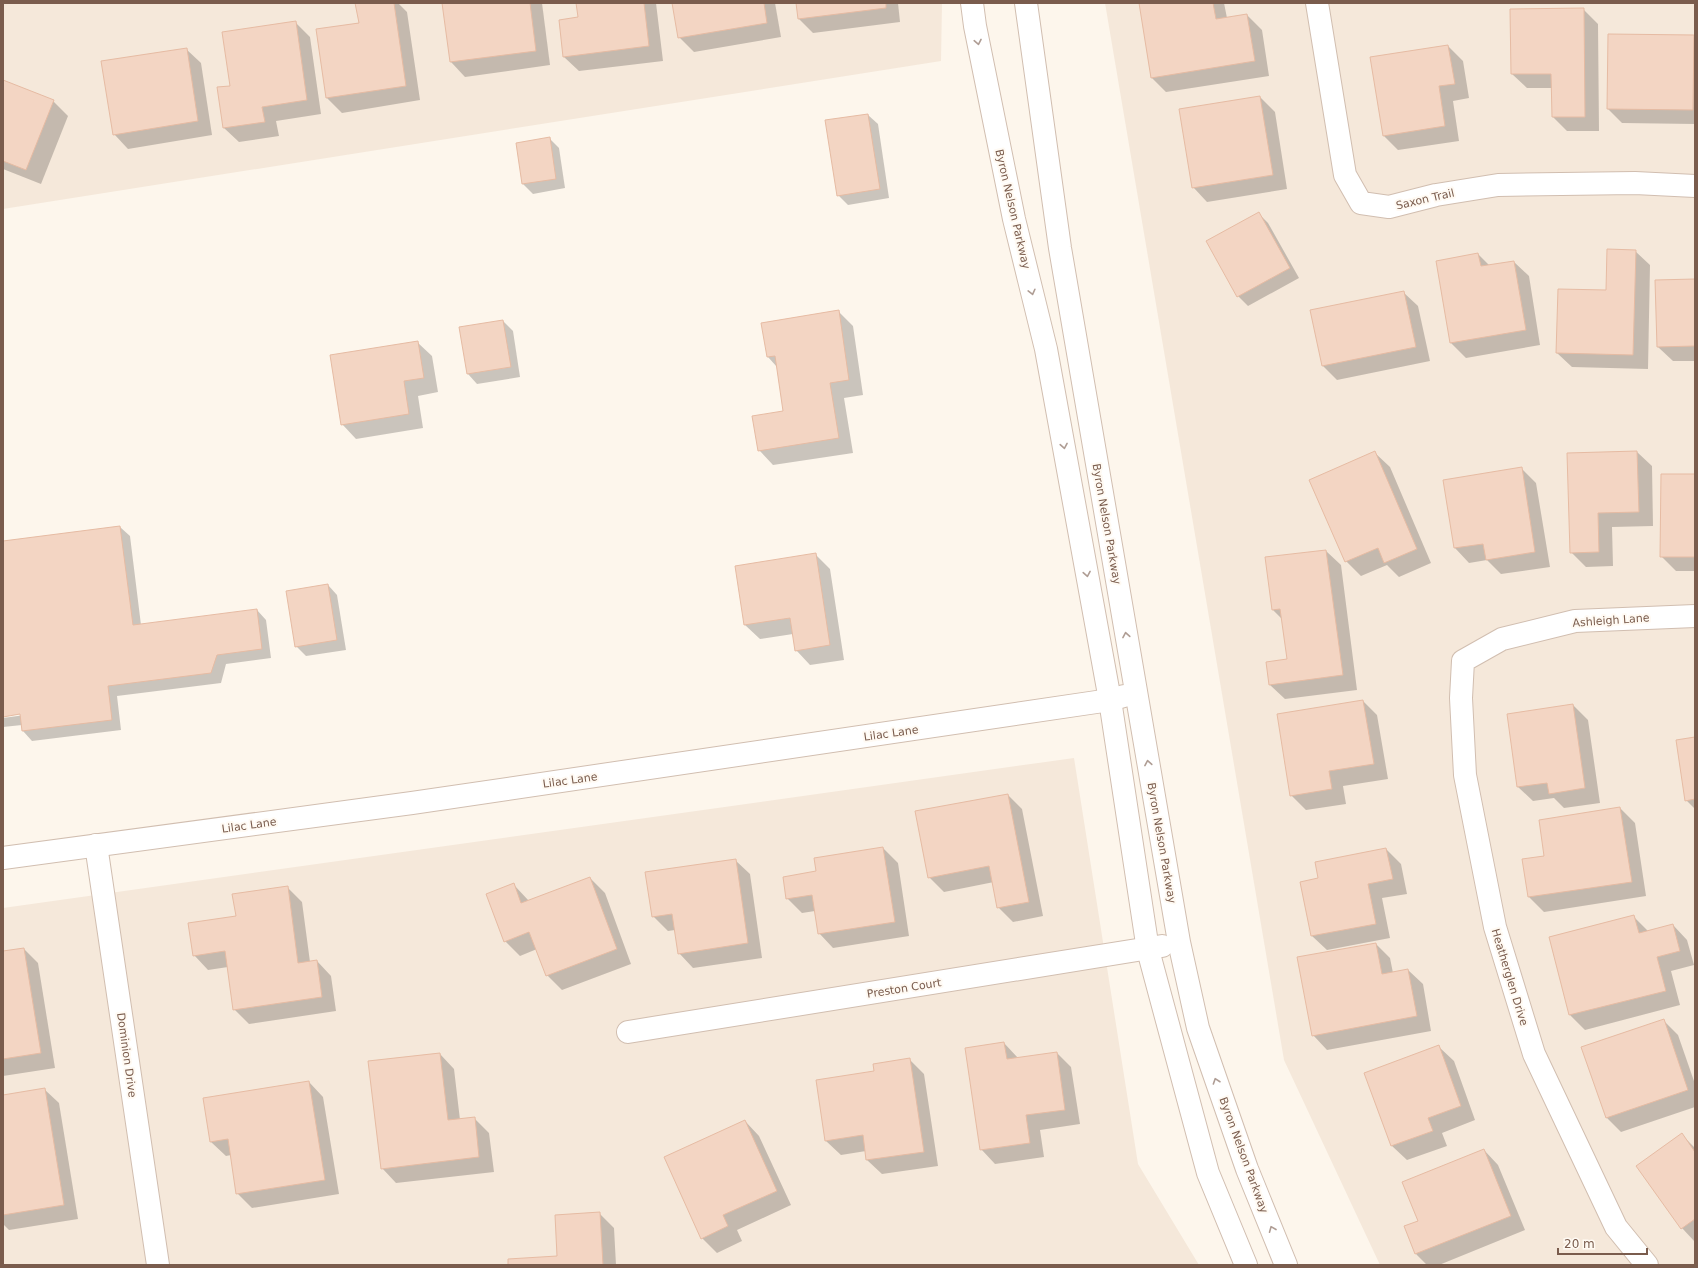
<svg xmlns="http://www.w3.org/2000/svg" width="1698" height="1268" font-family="'DejaVu Sans',sans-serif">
  <rect width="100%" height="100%" fill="#fdf6ec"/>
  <g fill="#f5e8da">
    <path d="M3 3H942L941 61 3 209Z"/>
    <path d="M1105 3H1695V1265H1380L1284 1060Z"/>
    <path d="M1074 758 1138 1164 1199 1265H3V908Z"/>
  </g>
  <g fill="#0003">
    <path d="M356 3H398L407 12 420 100 342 113 327 98 317 30 360 23Z"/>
    <path d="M443 3H542L550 65 465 77 451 62Z"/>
    <path d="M577 3H656L663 61 579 71 564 57 560 21 579 18Z"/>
    <path d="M673 3H775L781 37 694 52 679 37Z"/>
    <path d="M797 3H898L900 22 813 33 799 19Z"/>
    <path d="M1140 3H1224L1227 18 1247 15 1262 30 1269 76 1166 92 1151 77Z"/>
    <path d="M1583 9 1598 24 1599 131H1567L1553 117 1552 88H1527L1512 74Z"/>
    <path d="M295 22 310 37 321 114 276 121 279 136 239 142 224 128 232 87Z"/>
    <path d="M1609 35 1695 37V124L1622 123 1608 109Z"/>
    <path d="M1448 46 1463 61 1469 98 1453 101 1459 141 1398 150 1384 136Z"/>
    <path d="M186 49 201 63 212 135 128 149 114 134Z"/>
    <path d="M3 81 53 101 68 116 41 184 3 169Z"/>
    <path d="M1260 97 1275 112 1287 189 1207 202 1193 187Z"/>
    <path d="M868 115 878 124 889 198 848 205 838 195Z"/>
    <path d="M549 138 559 148 565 188 533 194 523 184Z"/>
    <path d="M1258 213 1268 223 1299 278 1248 306 1238 296Z"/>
    <path d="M1635 251 1650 265 1648 369 1572 367 1557 353 1607 291Z"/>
    <path d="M1478 254 1490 266 1514 262 1529 276 1540 345 1466 358 1451 343 1437 261Z"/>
    <path d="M1695 280V361H1673L1658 347Z"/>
    <path d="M1403 292 1418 306 1430 361 1337 380 1323 366Z"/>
    <path d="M838 311 853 326 863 395 844 398 853 453 773 465 759 450 784 412 777 367 768 357Z"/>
    <path d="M503 321 513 331 520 377 477 384 468 374Z"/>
    <path d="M417 342 432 356 438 392 418 396 423 428 356 439 342 424Z"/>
    <path d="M1637 452 1652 466 1653 526 1612 527 1613 566 1586 567 1571 552Z"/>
    <path d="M1375 453 1390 467 1431 563 1399 577 1387 565 1361 576 1346 561Z"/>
    <path d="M1522 469 1536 483 1550 567 1501 574 1487 560 1469 563 1455 548 1444 481Z"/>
    <path d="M1695 475V571H1676L1661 556Z"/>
    <path d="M120 527 130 536 141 625 257 610 266 620 271 658 226 664 221 683 117 696 121 730 32 741 23 731 22 725 3 727V718L25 715V713L3 716V542Z"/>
    <path d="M1326 551 1341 565 1357 690 1285 699 1270 685 1288 660 1282 619 1273 610Z"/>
    <path d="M815 554 830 569 844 660 810 665 796 650 793 634 760 639 745 625Z"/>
    <path d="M328 585 337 595 346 650 306 656 296 646Z"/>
    <path d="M1363 701 1377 715 1388 779 1343 786 1346 804 1306 810 1291 795Z"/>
    <path d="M1573 705 1588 720 1600 803 1564 808 1554 798 1533 801 1518 787Z"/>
    <path d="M1695 738V809L1686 800Z"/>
    <path d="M1008 795 1022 809 1043 916 1013 922 998 907 994 882 944 892 929 877Z"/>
    <path d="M1620 808 1635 823 1646 896 1544 912 1529 897 1523 860 1546 856Z"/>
    <path d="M883 848 898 863 909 936 833 948 819 933 815 911 802 913 787 898 817 872Z"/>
    <path d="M1386 849 1401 864 1407 894 1382 898 1390 938 1327 950 1312 936 1301 883 1319 879Z"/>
    <path d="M735 860 750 874 762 958 693 968 679 953 675 930 668 931 653 916Z"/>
    <path d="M590 878 605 893 631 964 562 990 547 975 537 949 520 956 505 941 514 885 529 901Z"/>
    <path d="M287 887 302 902 310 962 317 961 331 976 336 1011 249 1024 234 1009 228 967 208 970 194 955 237 917Z"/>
    <path d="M1633 916 1648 931 1673 925 1687 940 1694 965 1671 971 1680 1005 1585 1030 1570 1015 1550 937Z"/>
    <path d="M1376 944 1390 958 1393 973 1408 970 1423 984 1431 1031 1327 1050 1313 1035Z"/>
    <path d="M24 949 38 963 55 1068 3 1076V952Z"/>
    <path d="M1663 1020 1678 1035 1695 1084V1107L1621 1132 1607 1118Z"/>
    <path d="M1004 1043 1018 1058 1057 1053 1071 1067 1080 1124 1040 1130 1044 1157 995 1164 981 1149Z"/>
    <path d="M1439 1047 1454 1061 1475 1120 1442 1133 1447 1146 1407 1160 1392 1146 1366 1073Z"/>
    <path d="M440 1054 454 1069 460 1120 474 1118 489 1133 494 1172 396 1183 382 1168Z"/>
    <path d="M909 1059 924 1074 938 1166 882 1174 867 1160 866 1151 841 1155 826 1141 875 1072Z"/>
    <path d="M309 1082 323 1097 339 1194 252 1208 237 1193 231 1155 226 1156 211 1142Z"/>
    <path d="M44 1089 59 1103 78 1219 9 1230 3 1224V1096Z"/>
    <path d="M745 1121 759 1136 791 1205 737 1230 742 1241 717 1253 702 1238 665 1158Z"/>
    <path d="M1681 1134 1695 1148V1242L1682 1228Z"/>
    <path d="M1484 1150 1498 1165 1525 1230 1439 1265H1427L1416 1254 1405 1227 1419 1221Z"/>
    <path d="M599 1213 614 1228 616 1265H509L558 1257Z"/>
  </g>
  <g fill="#f3d5c3" stroke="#e6bba3">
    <path d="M355 3H394L406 86 326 98 316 29 359 23Z"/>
    <path d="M442 3H530L536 51 450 62Z"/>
    <path d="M576 3H644L649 46 563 57 559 20 578 17Z"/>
    <path d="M672 3H764L767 23 678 38Z"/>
    <path d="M796 3H886V8L798 19Z"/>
    <path d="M1139 3H1213L1216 19 1247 14 1255 61 1151 78Z"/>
    <path d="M1584 8 1585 117H1552L1551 74H1511L1510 9Z"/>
    <path d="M296 21 307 100 262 107 265 122 223 128 217 87 230 86 222 32Z"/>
    <path d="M1608 34 1694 35 1693 110 1607 109Z"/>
    <path d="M1448 45 1455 84 1439 86 1445 126 1383 136 1370 57Z"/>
    <path d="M187 48 198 121 113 135 101 61Z"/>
    <path d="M3 80 54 100 26 170 3 161Z"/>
    <path d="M1260 96 1273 175 1192 188 1179 109Z"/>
    <path d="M868 114 880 189 837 196 825 120Z"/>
    <path d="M550 137 556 179 522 184 516 143Z"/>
    <path d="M1259 212 1290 268 1237 297 1206 241Z"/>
    <path d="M1607 249 1636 250 1633 355 1556 353 1558 289 1606 290Z"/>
    <path d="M1478 253 1481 266 1514 261 1526 330 1450 343 1436 261Z"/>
    <path d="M1695 279V346L1657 347 1655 280Z"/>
    <path d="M1404 291 1416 347 1322 366 1310 310Z"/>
    <path d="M839 310 849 380 830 383 839 438 758 451 752 416 783 411 775 356 767 357 761 323Z"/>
    <path d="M503 320 511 367 467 374 459 327Z"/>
    <path d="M418 341 424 378 404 381 409 414 341 425 330 355Z"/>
    <path d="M1375 451 1417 549 1384 563 1378 548 1345 562 1309 480Z"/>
    <path d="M1637 451 1639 512 1598 513 1599 552 1570 553 1567 453Z"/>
    <path d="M1522 467 1535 552 1486 560 1483 544 1454 548 1443 480Z"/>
    <path d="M1661 474H1695V557H1660Z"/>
    <path d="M120 526 133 625 257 609 262 649 217 655 211 673 108 686 112 720 22 731 20 714 3 717V541Z"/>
    <path d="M1326 550 1343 675 1269 685 1266 662 1287 659 1280 609 1272 610 1265 557Z"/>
    <path d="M816 553 830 645 795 651 790 618 744 625 735 566Z"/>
    <path d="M328 584 337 640 295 647 286 591Z"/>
    <path d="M1363 700 1374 764 1329 771 1332 789 1290 796 1277 714Z"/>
    <path d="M1573 704 1585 788 1549 794 1547 783 1517 787 1507 714Z"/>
    <path d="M1695 737V799L1685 801 1676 740Z"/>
    <path d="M1008 794 1029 902 997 908 989 866 928 878 915 811Z"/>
    <path d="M1620 807 1632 882 1528 897 1522 859 1544 856 1539 820Z"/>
    <path d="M883 847 895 922 818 934 812 895 786 899 783 877 816 871 814 858Z"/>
    <path d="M1386 848 1393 879 1368 884 1376 924 1311 936 1300 882 1318 878 1315 862Z"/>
    <path d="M736 859 748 943 678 954 672 914 652 917 645 872Z"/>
    <path d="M590 877 617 949 546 976 529 932 504 942 486 894 514 883 521 903Z"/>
    <path d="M288 886 298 963 317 960 322 997 233 1010 225 951 193 956 188 923 236 916 232 894Z"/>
    <path d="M1634 915 1639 933 1673 924 1680 951 1657 957 1666 991 1569 1015 1549 937Z"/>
    <path d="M1376 943 1382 974 1408 969 1417 1016 1312 1036 1297 957Z"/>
    <path d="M24 948 41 1053 3 1059V951Z"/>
    <path d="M1664 1019 1688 1090 1606 1118 1581 1047Z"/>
    <path d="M1004 1042 1007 1059 1057 1052 1065 1110 1026 1115 1030 1143 980 1150 965 1048Z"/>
    <path d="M1439 1045 1461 1106 1428 1118 1433 1131 1391 1146 1364 1073Z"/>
    <path d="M440 1053 448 1120 475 1117 479 1157 381 1169 368 1061Z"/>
    <path d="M910 1058 924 1152 866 1160 863 1135 825 1141 816 1080 874 1071 873 1064Z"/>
    <path d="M309 1081 325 1180 236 1194 228 1139 210 1142 203 1098Z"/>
    <path d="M45 1088 64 1205 3 1215V1095Z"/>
    <path d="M745 1120 777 1191 723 1215 728 1226 701 1239 664 1157Z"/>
    <path d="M1682 1133 1695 1152V1219L1681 1229 1636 1166Z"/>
    <path d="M1484 1149 1511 1216 1415 1254 1404 1226 1418 1221 1402 1182Z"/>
    <path d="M600 1212 603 1265H508V1259L557 1256 555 1215Z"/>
  </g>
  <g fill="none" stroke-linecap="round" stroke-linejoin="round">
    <g stroke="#d1beb0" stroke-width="24">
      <g id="minor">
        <path d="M972 3 975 26 1014 219 1046 349 1110 700 1148 950 1208 1173 1246 1265"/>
        <path d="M1026 3 1060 248 1179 942 1198 1028 1247 1169 1286 1265"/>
        <path d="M1317 3 1345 175 1361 203 1389 207 1436 195 1498 185 1635 183 1695 186"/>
        <path d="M96 845 158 1265"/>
        <path d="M3 858 412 803 1110 700 1124 696"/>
        <path d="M628 1032 1162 946"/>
        <path d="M1647 1265 1616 1227 1534 1054 1495 927 1465 775 1461 698 1463 661 1502 639 1575 621 1695 616"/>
      </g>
    </g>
    <use href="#minor" stroke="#fff" stroke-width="22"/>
  </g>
  <defs><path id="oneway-chevron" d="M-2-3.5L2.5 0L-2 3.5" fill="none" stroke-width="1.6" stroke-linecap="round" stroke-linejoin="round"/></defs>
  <g stroke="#af9d94">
    <use href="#oneway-chevron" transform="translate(978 42) rotate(79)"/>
    <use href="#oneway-chevron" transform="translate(1032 292) rotate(76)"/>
    <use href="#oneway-chevron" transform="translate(1064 446) rotate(80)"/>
    <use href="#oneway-chevron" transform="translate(1087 574) rotate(80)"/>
    <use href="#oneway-chevron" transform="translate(1126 635) rotate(-100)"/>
    <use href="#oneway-chevron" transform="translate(1148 763) rotate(-100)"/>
    <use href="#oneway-chevron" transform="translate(1216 1081) rotate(-109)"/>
    <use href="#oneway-chevron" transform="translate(1272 1229) rotate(-112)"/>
  </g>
  <g text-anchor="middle" stroke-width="4" stroke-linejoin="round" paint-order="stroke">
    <g font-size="11" fill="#7a5c4d" stroke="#fffaf3">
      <text transform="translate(1425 199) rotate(-13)" y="4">Saxon Trail</text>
      <text transform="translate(1013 209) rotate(77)" y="4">Byron Nelson Parkway</text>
      <text transform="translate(1107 524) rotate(80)" y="4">Byron Nelson Parkway</text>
      <text transform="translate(1611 620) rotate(-4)" y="4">Ashleigh Lane</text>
      <text transform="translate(891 733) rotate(-8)" y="4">Lilac Lane</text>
      <text transform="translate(570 780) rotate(-8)" y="4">Lilac Lane</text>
      <text transform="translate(249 825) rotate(-8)" y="4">Lilac Lane</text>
      <text transform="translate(1162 843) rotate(80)" y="4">Byron Nelson Parkway</text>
      <text transform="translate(1510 977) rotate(73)" y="4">Heatherglen Drive</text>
      <text transform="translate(904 988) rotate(-9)" y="4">Preston Court</text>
      <text transform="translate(127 1055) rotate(82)" y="4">Dominion Drive</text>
      <text transform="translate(1244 1155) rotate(70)" y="4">Byron Nelson Parkway</text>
    </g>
  </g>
  <rect width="1698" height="1268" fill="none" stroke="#7a5c4d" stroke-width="8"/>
  <path d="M1558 1248v6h89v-6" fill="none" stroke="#7a5c4d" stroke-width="2"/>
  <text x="1564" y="1248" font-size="12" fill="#7a5c4d" stroke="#fffaf3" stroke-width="3" paint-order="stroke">20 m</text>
</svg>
